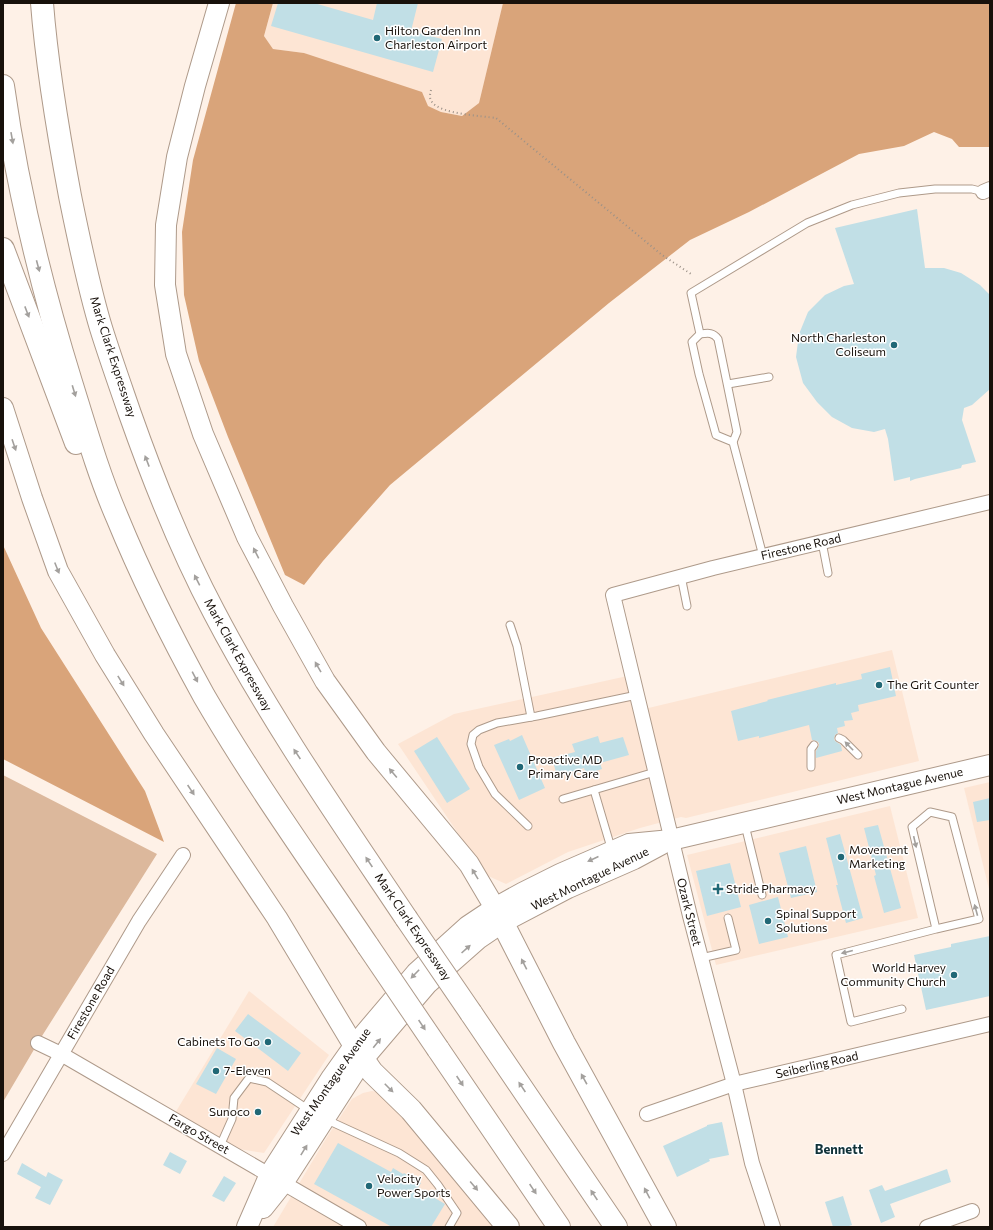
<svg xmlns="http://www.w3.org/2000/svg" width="993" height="1230" font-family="Commissioner,sans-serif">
  <rect width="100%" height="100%" fill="#fef1e7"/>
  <g fill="#fde5d4">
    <path d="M273 3H503L479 103 462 116 441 112 304 53 273 49 264 36Z"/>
    <path d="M892 650 919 761 686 818 681 817 640 828 568 852 506 884 486 875 398 744 454 714 632 675 640 710Z"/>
    <path d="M990 782V893L964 788Z"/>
    <path d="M890 806 918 918 716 965 687 855Z"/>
    <path d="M249 991 329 1055 264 1153 220 1146 172 1118Z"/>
    <path d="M372 1091 381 1093 386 1097 497 1227H273L327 1137 352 1099 363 1093Z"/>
  </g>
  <path fill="#dcb89c" d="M3 775 157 854 42 1036 3 1102Z"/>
  <g fill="#d9a47a">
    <path d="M236 3H273L264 36 273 49 304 53 422 92 428 106 441 112 462 116 479 103 503 3H990V147H959L952 139 934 132 904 146 859 154 749 212 690 240 609 303 390 485 323 561 304 585 285 575 228 437 199 361 184 295 182 232 193 160Z"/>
    <path d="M3 545 41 628 145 791 164 842 3 759Z"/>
  </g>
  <g fill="#c1dfe6">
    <path d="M278 3H314L373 20 377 3H418L411 31 442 39 433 72 271 26Z"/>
    <path d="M917 209 925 268H944L961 273 980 285 990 295V389L972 405 964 408 962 420 976 462 962 465 961 468 915 479 910 481V477L894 481 888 439 885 429 874 432 852 428 832 417 817 402 803 383 796 357 799 334 808 312 825 295 844 286 854 284 835 228Z"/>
    <path d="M890 667 896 696 858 705 859 711 851 713 853 720 844 721 845 726 837 728 838 733 835 735 834 739 835 741 841 745 842 751 816 758V751L819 746V743L817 741 812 740 809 725 759 738V736L738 741 731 711 768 701 767 700 836 683V685L862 679 861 674Z"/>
    <path d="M522 735 545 788 519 800 494 745 509 739 510 741Z"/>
    <path d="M598 736 600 743 623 737 629 755 600 763 602 769 586 774 584 768 557 776 552 758 575 752 572 744Z"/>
    <path d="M437 737 470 789 447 803 414 751Z"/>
    <path d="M990 798V820L977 822 973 802Z"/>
    <path d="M878 825 901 908 884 913 874 876 876 875 864 828Z"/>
    <path d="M840 834 863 918 846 923 836 885H838L826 838Z"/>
    <path d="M806 846 817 892 791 898 779 853Z"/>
    <path d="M730 863 741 907 707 916 696 871Z"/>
    <path d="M778 897 788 937 759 944 749 905Z"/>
    <path d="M990 936V996L926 1010 914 955 951 947V944Z"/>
    <path d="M248 1014 301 1053 288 1071 235 1031Z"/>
    <path d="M217 1048 236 1059 216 1094 196 1084Z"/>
    <path d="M722 1122 729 1155 709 1159 710 1161 677 1177 663 1146 707 1126V1125Z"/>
    <path d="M338 1143 391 1172 393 1168 403 1174 404 1173 421 1183 418 1188 445 1204 431 1227H392L314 1184Z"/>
    <path d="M170 1152 187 1161 180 1174 163 1165Z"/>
    <path d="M22 1163 46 1177 48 1172 63 1180 50 1205 35 1198 41 1187 17 1174Z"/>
    <path d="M947 1169 951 1182 890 1204 895 1217 881 1223 869 1190 882 1185 885 1191Z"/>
    <path d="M224 1176 236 1183 224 1202 212 1196Z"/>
    <path d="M843 1196 852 1225 846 1227H833L825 1202Z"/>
  </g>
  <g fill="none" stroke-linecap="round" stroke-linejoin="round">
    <g stroke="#ae9a8a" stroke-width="9">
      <g id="service">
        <path d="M700 334C708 333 713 332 718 339L737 432 733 442"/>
        <path d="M728 384 769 377"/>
        <path d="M822 542 828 573"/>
        <path d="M763 556 733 442 716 435 699 374 692 342 700 334 691 293 807 223 852 205 899 193 935 189H972L984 192"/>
        <path d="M681 576 687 606"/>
        <path d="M510 625 517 646 531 717"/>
        <path d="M839 738 843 740 858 755"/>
        <path d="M811 767V749L814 745"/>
        <path d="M594 790 612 851"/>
        <path d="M563 799 655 772"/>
        <path d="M745 825 762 895"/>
        <path d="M528 826 495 794 479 767 471 744 473 735 479 730 497 723 537 716 637 695"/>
        <path d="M701 958 736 950 728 918"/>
        <path d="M902 1009 851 1022 836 955 936 929 912 827 930 812 952 817 979 919 936 929"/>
        <path d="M325 1119 399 1153 426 1170 438 1185 457 1213 449 1227"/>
        <path d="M220 1146 232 1119 234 1098 249 1078 267 1082 309 1110"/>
      </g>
    </g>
    <g stroke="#ae9a8a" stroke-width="16">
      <g id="minor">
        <path d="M983 192 990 189"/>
        <path d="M38 1043 61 1054 359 1227"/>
        <path d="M647 1114 734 1084 990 1024"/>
        <path d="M3 1154 139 921 183 855"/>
        <path d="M773 1227 752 1163 734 1084 690 916 613 595 713 568 990 502"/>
        <path d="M927 1227 972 1211"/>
      </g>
    </g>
    <g stroke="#ae9a8a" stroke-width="22">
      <g id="secondary">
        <path d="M219 3 195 86 177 157 166 225 165 285 176 354 203 434 247 537 283 606 325 681 376 752 469 864 495 908"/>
        <path d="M3 408 32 498 58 571 105 655 154 734 277 918 354 1046"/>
        <path d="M263 1208 283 1183 363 1059 427 984 478 939 503 922 568 888 634 859 662 844"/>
        <path d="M247 1227 270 1174 332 1077 354 1046 416 973 468 926 495 908 522 893 560 874 629 844 671 840 990 765"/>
      </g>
    </g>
    <g stroke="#ae9a8a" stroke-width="24">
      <g id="motorway">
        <path d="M42 3C47 68 58 132 70 196 79 240 88 285 101 328 110 357 120 385 130 414 154 482 180 548 214 612 270 719 339 818 406 918"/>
        <path d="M3 86C17 187 41 285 71 382 85 427 98 473 117 517 142 578 172 638 204 696 254 782 313 864 368 946"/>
        <path d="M3 249 76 443"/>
        <path d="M495 908 564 1043 665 1227"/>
        <path d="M471 1013 616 1227"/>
        <path d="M354 1046 372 1072 411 1110 508 1227"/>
        <path d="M438 1049 559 1227"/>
      </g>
    </g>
    <path stroke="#9b9188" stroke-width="2" stroke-dasharray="1 3" stroke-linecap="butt" d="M431 90C430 94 429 98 432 102 440 114 482 116 496 118L662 255 691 274"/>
    <use href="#service" stroke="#fff" stroke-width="7"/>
    <use href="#minor" stroke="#fff" stroke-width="14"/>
    <use href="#secondary" stroke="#fff" stroke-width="20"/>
    <use href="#motorway" stroke="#fff" stroke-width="22"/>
    <g stroke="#ae9a8a" stroke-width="24" stroke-linecap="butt">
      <g id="motorway-bridge">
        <path d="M406 918 471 1013"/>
        <path d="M368 946 438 1049"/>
      </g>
    </g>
    <use href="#motorway-bridge" stroke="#fff" stroke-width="22"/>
  </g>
  <defs><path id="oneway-solid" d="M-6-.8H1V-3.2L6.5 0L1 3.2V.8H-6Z"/></defs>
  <g fill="#a3a09d">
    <use href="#oneway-solid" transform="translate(12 138) rotate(80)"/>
    <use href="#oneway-solid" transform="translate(38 266) rotate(75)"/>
    <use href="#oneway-solid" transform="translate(27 312) rotate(69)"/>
    <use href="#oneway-solid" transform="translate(74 391) rotate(73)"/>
    <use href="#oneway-solid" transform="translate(14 445) rotate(71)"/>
    <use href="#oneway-solid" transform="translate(147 461) rotate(-111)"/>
    <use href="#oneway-solid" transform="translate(256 553) rotate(-117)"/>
    <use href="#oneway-solid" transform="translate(57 568) rotate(68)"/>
    <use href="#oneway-solid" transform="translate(197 580) rotate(-117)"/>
    <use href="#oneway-solid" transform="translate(318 667) rotate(-120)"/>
    <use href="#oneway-solid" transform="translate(195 677) rotate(62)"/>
    <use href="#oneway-solid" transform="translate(121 681) rotate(58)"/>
    <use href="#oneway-solid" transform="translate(849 746) rotate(-134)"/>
    <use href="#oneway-solid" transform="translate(297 754) rotate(-124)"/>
    <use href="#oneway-solid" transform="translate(393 773) rotate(-130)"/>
    <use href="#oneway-solid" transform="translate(191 790) rotate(56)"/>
    <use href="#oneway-solid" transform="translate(915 842) rotate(77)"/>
    <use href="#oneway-solid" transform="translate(593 859) rotate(156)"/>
    <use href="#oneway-solid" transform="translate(369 862) rotate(-124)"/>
    <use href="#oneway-solid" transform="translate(475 874) rotate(-121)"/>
    <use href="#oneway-solid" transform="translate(976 910) rotate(-105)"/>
    <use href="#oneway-solid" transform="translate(466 949) rotate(-42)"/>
    <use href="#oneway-solid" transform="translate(847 952) rotate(166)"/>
    <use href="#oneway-solid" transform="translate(524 964) rotate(-117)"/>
    <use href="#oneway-solid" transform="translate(415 974) rotate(134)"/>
    <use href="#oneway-solid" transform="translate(422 1025) rotate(56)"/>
    <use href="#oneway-solid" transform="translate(377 1043) rotate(-51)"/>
    <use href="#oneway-solid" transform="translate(584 1079) rotate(-119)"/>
    <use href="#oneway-solid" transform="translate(460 1081) rotate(56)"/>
    <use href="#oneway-solid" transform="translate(522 1087) rotate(-124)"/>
    <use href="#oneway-solid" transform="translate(389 1088) rotate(45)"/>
    <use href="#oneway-solid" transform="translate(304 1150) rotate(-58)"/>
    <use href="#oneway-solid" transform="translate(474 1186) rotate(50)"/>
    <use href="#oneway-solid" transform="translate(533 1189) rotate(56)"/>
    <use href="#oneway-solid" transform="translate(647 1193) rotate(-118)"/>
    <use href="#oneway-solid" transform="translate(594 1195) rotate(-124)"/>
  </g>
  <g fill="#216876" stroke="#fff" stroke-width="1.5">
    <circle cx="377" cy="38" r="4"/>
    <circle cx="894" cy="345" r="4"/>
    <circle cx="879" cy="685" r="4"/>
    <circle cx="520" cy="767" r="4"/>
    <circle cx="841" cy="857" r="4"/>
    <path d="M716 883h4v4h4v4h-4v4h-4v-4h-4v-4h4z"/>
    <circle cx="768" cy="921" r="4"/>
    <circle cx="954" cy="975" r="4"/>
    <circle cx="268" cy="1042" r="4"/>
    <circle cx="216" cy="1071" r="4"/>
    <circle cx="258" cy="1112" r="4"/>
    <circle cx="369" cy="1186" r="4"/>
  </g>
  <g text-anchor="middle" stroke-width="3" stroke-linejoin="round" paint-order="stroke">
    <g font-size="12" fill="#18110b" stroke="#fff" text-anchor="start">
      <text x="385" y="35">Hilton Garden Inn<tspan x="385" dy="14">Charleston Airport</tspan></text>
      <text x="886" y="342" text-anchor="end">North Charleston<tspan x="886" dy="14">Coliseum</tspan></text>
      <text x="887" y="689">The Grit Counter</text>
      <text x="528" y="764">Proactive MD<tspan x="528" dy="14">Primary Care</tspan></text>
      <text x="849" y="854">Movement<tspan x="849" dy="14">Marketing</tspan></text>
      <text x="726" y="893">Stride Pharmacy</text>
      <text x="776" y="918">Spinal Support<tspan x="776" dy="14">Solutions</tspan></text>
      <text x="946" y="972" text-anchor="end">World Harvey<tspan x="946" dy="14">Community Church</tspan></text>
      <text x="260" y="1046" text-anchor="end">Cabinets To Go</text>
      <text x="224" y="1075">7-Eleven</text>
      <text x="250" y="1116" text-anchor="end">Sunoco</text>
      <text x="377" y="1183">Velocity<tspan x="377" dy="14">Power Sports</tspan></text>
    </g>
    <g font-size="12" fill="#18110b" stroke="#fff">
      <text transform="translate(113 357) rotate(72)" y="4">Mark Clark Expressway</text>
      <text transform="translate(801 547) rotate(-13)" y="4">Firestone Road</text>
      <text transform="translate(238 655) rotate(61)" y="4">Mark Clark Expressway</text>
      <text transform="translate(900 786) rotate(-13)" y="4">West Montague Avenue</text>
      <text transform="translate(590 879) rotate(-26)" y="4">West Montague Avenue</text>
      <text transform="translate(689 912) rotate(76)" y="4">Ozark Street</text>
      <text transform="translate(413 927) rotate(56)" y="4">Mark Clark Expressway</text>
      <text transform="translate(91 1003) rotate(-60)" y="4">Firestone Road</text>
      <text transform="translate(817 1065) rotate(-13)" y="4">Seiberling Road</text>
      <text transform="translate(331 1082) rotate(-55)" y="4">West Montague Avenue</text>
      <text transform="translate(199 1134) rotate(30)" y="4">Fargo Street</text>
    </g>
    <g font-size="13" font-weight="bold" fill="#113239" stroke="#fff">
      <text x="839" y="1154">Bennett</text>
    </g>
  </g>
  <rect width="993" height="1230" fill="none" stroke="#18110b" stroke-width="8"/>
</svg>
